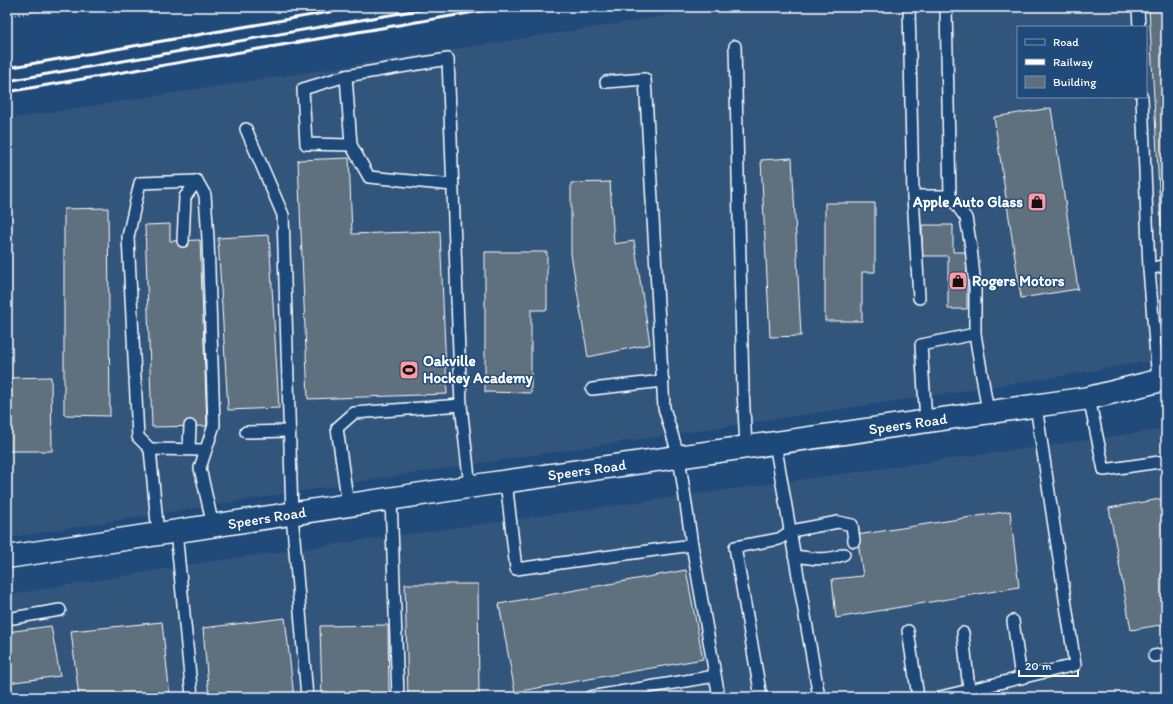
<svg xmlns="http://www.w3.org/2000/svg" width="1173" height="704" font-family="Itim,sans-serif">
  <rect width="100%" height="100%" fill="#1f4a7a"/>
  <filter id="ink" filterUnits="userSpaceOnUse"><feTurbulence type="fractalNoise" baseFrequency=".025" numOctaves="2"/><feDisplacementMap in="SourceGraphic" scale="8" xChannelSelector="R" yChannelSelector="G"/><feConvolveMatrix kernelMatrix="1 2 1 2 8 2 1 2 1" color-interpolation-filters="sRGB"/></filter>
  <g filter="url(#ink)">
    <g fill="#32557c" fill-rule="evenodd">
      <path d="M709 7H1166V356L1156 360 1069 375 435 470 7 538V119L641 20ZM1018 27H1146V97H1018Z"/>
      <path d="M1166 429V697H7V595L200 563Z"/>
    </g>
    <g fill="#5f6f7f" stroke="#fff">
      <path d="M1149 7H1166V226H1161Z"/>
      <path d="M1051 108 1078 289 1021 298 994 117Z"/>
      <path d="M349 158 352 234 440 231 447 394 308 399 298 160Z"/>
      <path d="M792 158 801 336 770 337 761 160Z"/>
      <path d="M610 182 614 244 634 241 650 344 588 357 571 254V183Z"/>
      <path d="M825 203H875V272H862V321H825Z"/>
      <path d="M108 208 110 416 64 415V209Z"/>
      <path d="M170 224V241L200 240 207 426 152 427 145 225Z"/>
      <path d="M922 225H953V252H967V309H948V256H922Z"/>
      <path d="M269 235 279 408 228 410 218 238Z"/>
      <path d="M485 252H547V310H531V393L485 392Z"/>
      <path d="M51 377 52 451H8L7 378Z"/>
      <path d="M1166 498V624L1131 630 1109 508Z"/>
      <path d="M1010 511 1019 587 836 618 832 579 863 576 857 535Z"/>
      <path d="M686 570 703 659 515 692 499 604Z"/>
      <path d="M405 584H478L479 697H408Z"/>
      <path d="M285 618 294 697H209L203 628Z"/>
      <path d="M162 622 170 697H79L71 631Z"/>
      <path d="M388 625 389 697H322L320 626Z"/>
      <path d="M51 626 60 676 7 683V632Z"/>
    </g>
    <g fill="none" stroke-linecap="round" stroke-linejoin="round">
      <g stroke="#fff" stroke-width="14">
        <g id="service">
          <path d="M909 7 913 196H950"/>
          <path d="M946 7 950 196 966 218 971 247 975 287V334"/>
          <path d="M1138 7 1139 27"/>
          <path d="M735 46 743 390 746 446"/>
          <path d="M346 76 303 89 306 144 351 145"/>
          <path d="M1142 97 1149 269 1158 381"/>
          <path d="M246 129 283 215 292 514 307 697"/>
          <path d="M197 181 205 195 208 239 214 425 200 468 213 526"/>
          <path d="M453 185 369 177 351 145 346 76 448 59 461 405"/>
          <path d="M913 196 919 298"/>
          <path d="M183 241 185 197 197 181"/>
          <path d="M1149 269 1166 265"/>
          <path d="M592 389 663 381"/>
          <path d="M1089 398 1104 470 1166 461"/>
          <path d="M926 421 921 345 975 334 988 412"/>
          <path d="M246 432 289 431"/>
          <path d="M775 443 819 697"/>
          <path d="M150 449 138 437 128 237 140 183 197 181"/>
          <path d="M189 449 190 426"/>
          <path d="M506 481 516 569 692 545 679 457 664 408 645 79 606 82"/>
          <path d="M391 499 398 697"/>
          <path d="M348 505 337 428 354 413 461 405 470 487"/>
          <path d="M176 531 192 697"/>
          <path d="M158 534 150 449 205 450"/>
          <path d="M692 545 719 697"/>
          <path d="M794 556C811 558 828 562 844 554"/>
          <path d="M7 619 60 610"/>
          <path d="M1013 621 1021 678"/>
          <path d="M908 631 918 697"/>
          <path d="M963 633 969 690"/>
          <path d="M1154 656 1166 654"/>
          <path d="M590 697 715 676"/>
          <path d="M761 697 735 547 779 539 791 531 838 522 852 525 854 541"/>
          <path d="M940 697 1075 665 1036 406"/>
        </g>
      </g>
      <g stroke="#fff" stroke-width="25">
        <path id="secondary" d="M7 557 481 485 1089 398 1166 379"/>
      </g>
      <path stroke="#fff" stroke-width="2.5" stroke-dasharray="1 3" stroke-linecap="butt" d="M7 16 61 7"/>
      <use href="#service" stroke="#1f4a7a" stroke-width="11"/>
      <use href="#secondary" stroke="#1f4a7a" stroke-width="22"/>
      <g stroke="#fff" stroke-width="3">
        <path d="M7 68 358 7"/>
        <path d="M7 81 436 7"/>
        <path d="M7 92 504 7"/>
      </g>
    </g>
  </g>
  <defs>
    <g id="shop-square" transform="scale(1)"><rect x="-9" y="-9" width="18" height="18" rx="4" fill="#ff9aa2" stroke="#1f4a7a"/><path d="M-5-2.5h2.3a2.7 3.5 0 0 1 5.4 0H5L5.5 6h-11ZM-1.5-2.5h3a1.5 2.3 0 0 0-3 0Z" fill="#111"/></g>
    <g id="stadium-square" transform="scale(1)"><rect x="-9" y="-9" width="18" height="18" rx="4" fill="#ff9aa2" stroke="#1f4a7a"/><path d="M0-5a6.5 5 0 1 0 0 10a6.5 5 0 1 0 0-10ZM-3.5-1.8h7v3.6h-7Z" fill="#111"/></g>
  </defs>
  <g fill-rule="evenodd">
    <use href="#shop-square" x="1037" y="202"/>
    <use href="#shop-square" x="958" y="281"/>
    <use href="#stadium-square" x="409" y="370"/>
  </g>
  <g text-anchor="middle" stroke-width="3" stroke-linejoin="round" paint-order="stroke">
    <g font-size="15" font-weight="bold" fill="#fff" stroke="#1f4a7a" text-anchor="start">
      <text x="1023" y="207" text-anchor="end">Apple Auto Glass</text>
      <text x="972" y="286">Rogers Motors</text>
      <text x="423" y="366">Oakville<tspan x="423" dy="17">Hockey Academy</tspan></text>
    </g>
    <g font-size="15" fill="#fff" stroke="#1f4a7a">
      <text transform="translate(908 424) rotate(-8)" y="5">Speers Road</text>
      <text transform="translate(587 470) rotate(-8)" y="5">Speers Road</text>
      <text transform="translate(267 518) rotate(-9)" y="5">Speers Road</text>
    </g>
  </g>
  <rect width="1173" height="704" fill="none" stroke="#1f4a7a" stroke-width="24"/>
  <rect x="12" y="12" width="1149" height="680" fill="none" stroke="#fff" stroke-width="1.5" filter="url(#ink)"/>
  <rect x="1017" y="26" width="130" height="72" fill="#1f4a7a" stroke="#7992af"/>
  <rect x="1025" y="39" width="20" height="6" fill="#1f4a7a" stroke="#7992af"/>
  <text x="1053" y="46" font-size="12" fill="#ffffff">Road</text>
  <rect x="1025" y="59" width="20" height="6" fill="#ffffff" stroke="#7992af"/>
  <text x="1053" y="66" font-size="12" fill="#ffffff">Railway</text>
  <rect x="1025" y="76" width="20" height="12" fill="#5f6f7f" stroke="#7992af"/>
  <text x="1053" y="86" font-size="12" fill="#ffffff">Building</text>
  <path d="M1019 670v6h59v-6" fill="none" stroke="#ffffff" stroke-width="2"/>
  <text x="1025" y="670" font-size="12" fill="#ffffff" stroke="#1f4a7a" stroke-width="3" paint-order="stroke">20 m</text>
</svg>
